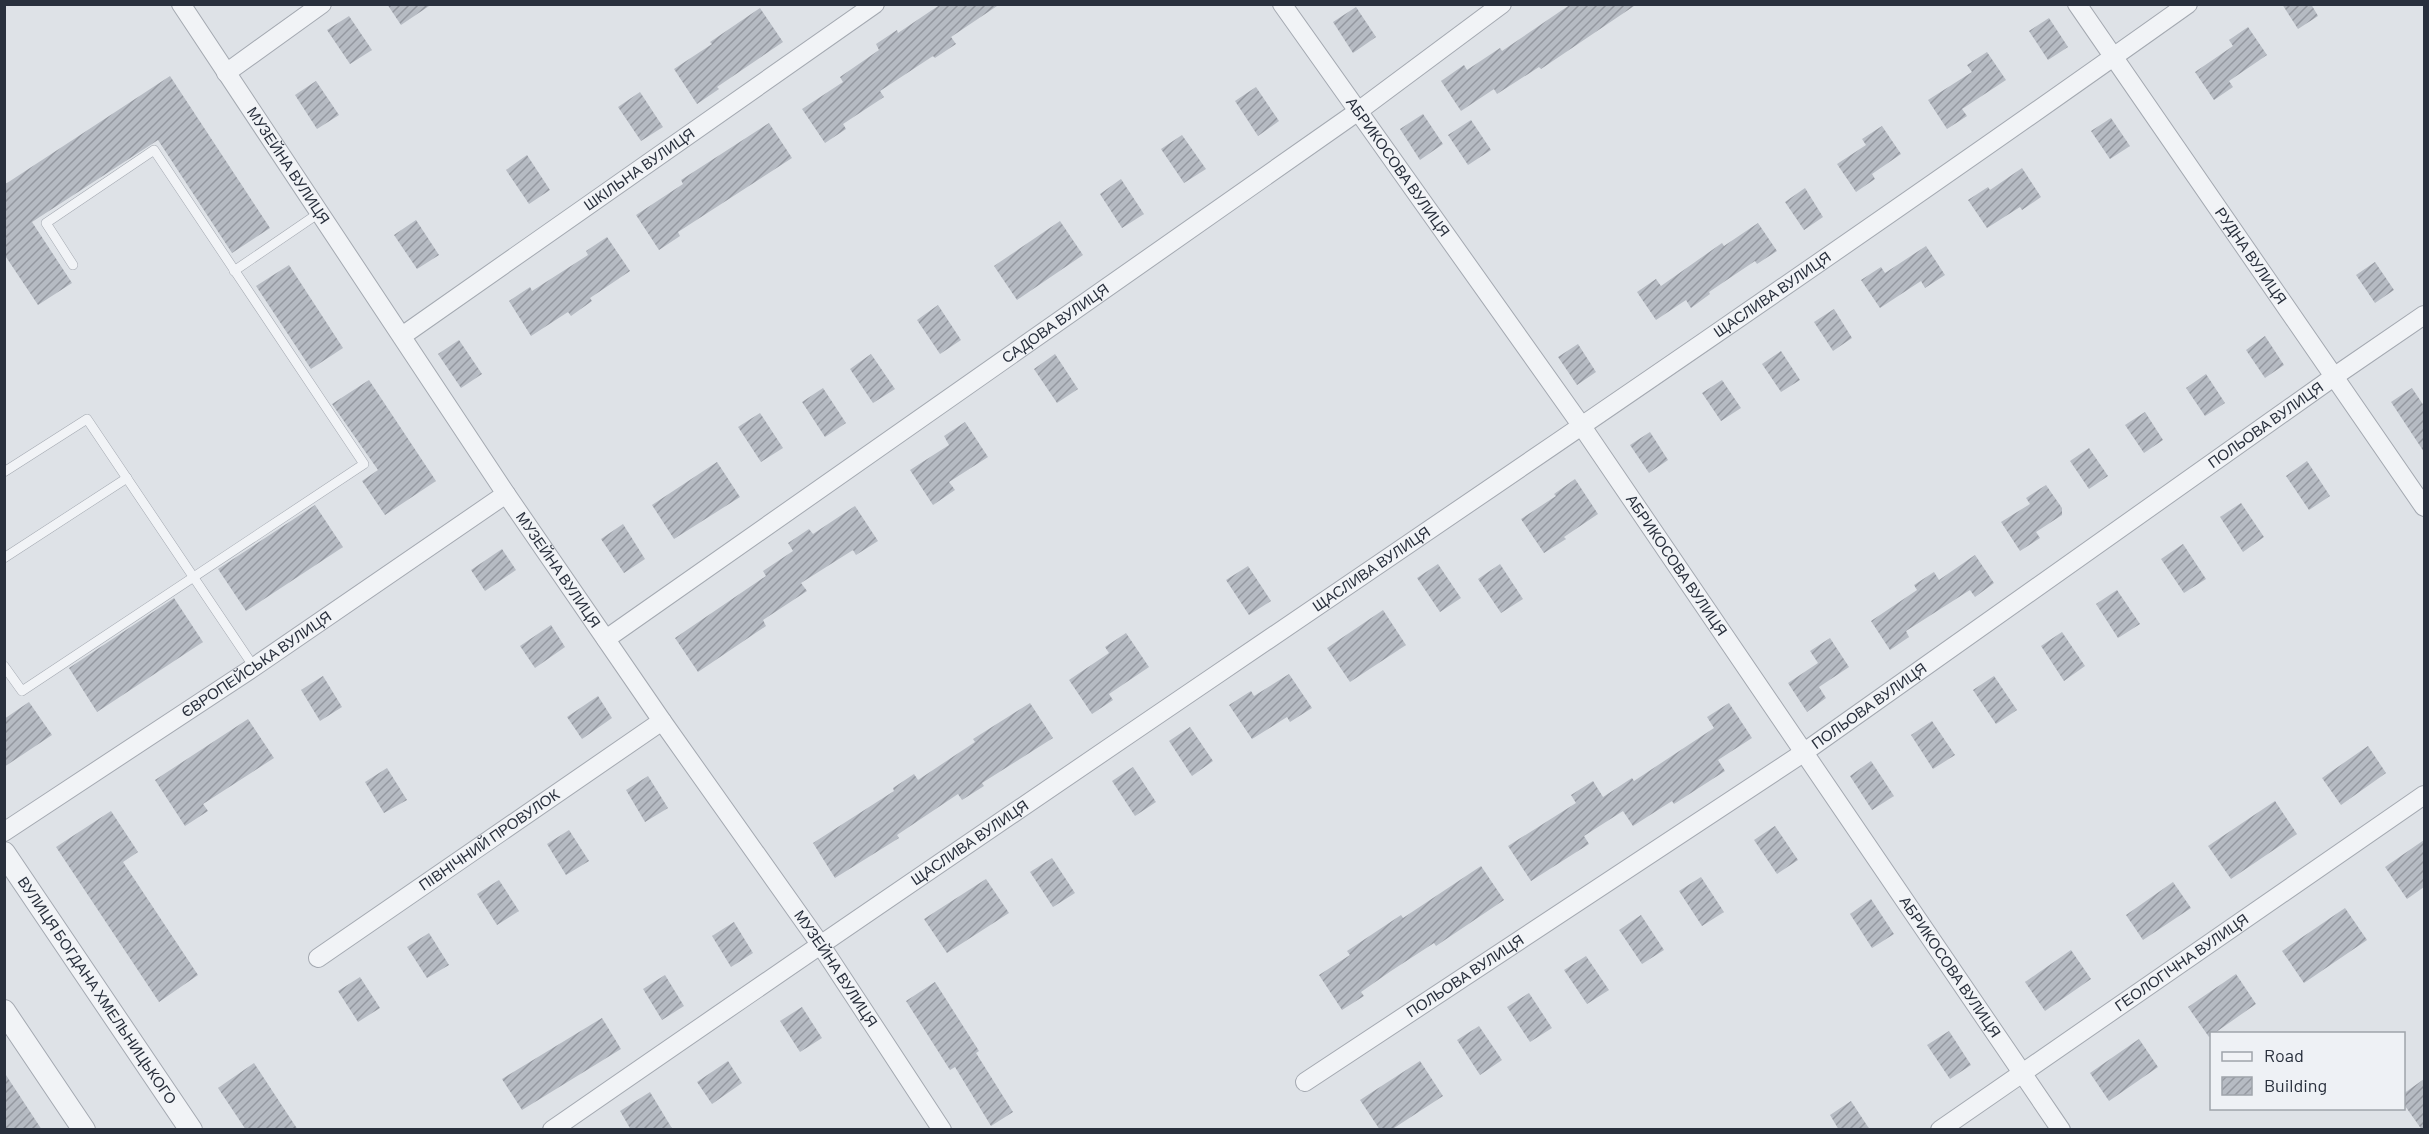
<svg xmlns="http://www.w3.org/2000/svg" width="2429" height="1134" font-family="Barlow,sans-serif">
  <defs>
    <pattern id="building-hatch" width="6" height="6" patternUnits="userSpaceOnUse" patternTransform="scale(1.5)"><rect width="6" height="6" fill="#b6bbc3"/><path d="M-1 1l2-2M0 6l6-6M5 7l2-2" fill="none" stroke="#9498a0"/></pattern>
  </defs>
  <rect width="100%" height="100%" fill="#dee2e7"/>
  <g fill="url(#building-hatch)">
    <path d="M387 4H432L401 25Z"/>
    <path d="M941 4H1000L951 37 956 44 935 58 933 56 880 91 884 97 843 124 846 129 825 143 802 109 843 82 840 77 879 50 876 44 897 30 898 33Z"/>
    <path d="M1571 4H1637L1541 69 1539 67 1497 94 1494 89 1461 111 1441 81 1464 65 1467 70 1500 48 1502 51Z"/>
    <path d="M2282 4H2311L2318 16 2298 29Z"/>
    <path d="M1356 7 1376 37 1353 53 1333 22Z"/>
    <path d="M760 8 783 42 717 87 719 89 697 104 674 69 712 44 710 42Z"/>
    <path d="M349 16 372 50 350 64 327 30Z"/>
    <path d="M2049 18 2068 47 2048 60 2029 31Z"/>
    <path d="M2248 27 2267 55 2229 81 2233 87 2214 100 2195 72 2233 46 2229 40Z"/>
    <path d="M1987 52 2006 80 1962 109 1967 116 1947 129 1928 100 1972 72 1967 65Z"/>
    <path d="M170 76 270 228 232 253 158 140 32 222 72 283 38 305 4 254V185Z"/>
    <path d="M316 81 339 115 317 129 295 95Z"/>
    <path d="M1256 87 1279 121 1258 136 1235 101Z"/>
    <path d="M640 92 663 127 641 141 618 107Z"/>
    <path d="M1423 114 1443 144 1420 160 1400 129Z"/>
    <path d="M2111 118 2130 146 2110 159 2091 131Z"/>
    <path d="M1471 120 1491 150 1468 165 1448 135Z"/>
    <path d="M769 123 792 158 678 232 680 236 659 250 636 215 683 184 681 180Z"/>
    <path d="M1882 126 1901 154 1872 174 1875 179 1856 192 1837 164 1866 145 1862 139Z"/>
    <path d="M1182 135 1206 169 1184 183 1161 149Z"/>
    <path d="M527 155 550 190 529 204 506 170Z"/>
    <path d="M2022 168 2041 197 2022 210 2020 207 1987 228 1968 200 1988 187 1990 190Z"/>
    <path d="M1121 179 1144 214 1122 228 1100 194Z"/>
    <path d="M1805 188 1823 217 1804 230 1785 202Z"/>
    <path d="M416 220 439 255 417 269 394 235Z"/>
    <path d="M1060 221 1083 255 1017 300 994 266Z"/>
    <path d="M1758 223 1777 251 1757 264 1755 261 1709 292 1710 294 1691 308 1686 300 1656 320 1637 292 1656 279 1661 286 1722 243 1724 246Z"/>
    <path d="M607 237 630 271 590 298 592 301 571 316 568 312 531 336 509 301 530 287 532 291 588 255 586 251Z"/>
    <path d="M1926 246 1945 275 1925 288 1921 281 1880 308 1861 280 1881 267 1885 273Z"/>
    <path d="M2375 262 2394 290 2375 303 2356 275Z"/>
    <path d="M289 265 343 348 311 369 256 286Z"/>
    <path d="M938 305 961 340 940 354 917 320Z"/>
    <path d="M1834 309 1852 338 1833 351 1814 322Z"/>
    <path d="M2265 336 2284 365 2265 378 2246 350Z"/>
    <path d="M459 340 482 374 461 388 438 354Z"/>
    <path d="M1578 344 1596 372 1577 385 1558 357Z"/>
    <path d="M1781 351 1800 380 1781 392 1762 364Z"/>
    <path d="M871 354 895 389 873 403 850 369Z"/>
    <path d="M1055 354 1078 389 1057 403 1034 369Z"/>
    <path d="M2206 374 2225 403 2205 416 2186 388Z"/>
    <path d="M369 380 436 481 385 515 362 481 378 470 332 404Z"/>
    <path d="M1722 380 1741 408 1721 421 1702 393Z"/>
    <path d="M823 388 846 423 825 437 802 402Z"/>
    <path d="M2412 388 2424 406V452L2391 402Z"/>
    <path d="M2145 412 2163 440 2144 453 2125 425Z"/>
    <path d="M760 413 783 448 761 462 738 427Z"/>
    <path d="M965 422 988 457 949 482 955 490 933 505 910 470 949 445 944 436Z"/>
    <path d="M1650 432 1668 460 1649 473 1630 445Z"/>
    <path d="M2089 448 2108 476 2089 489 2070 461Z"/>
    <path d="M2307 461 2330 496 2309 510 2286 476Z"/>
    <path d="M717 462 740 497 674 539 652 505Z"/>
    <path d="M1575 479 1598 514 1564 537 1566 539 1544 553 1521 519 1556 496 1554 494Z"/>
    <path d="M2046 485 2062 508V515L2036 532 2040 538 2020 551 2001 522 2030 504 2026 498Z"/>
    <path d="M2241 503 2264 537 2243 552 2220 517Z"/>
    <path d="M315 505 343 547 246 611 218 569Z"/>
    <path d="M855 506 878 541 856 555 853 550 801 583 807 591 763 620 766 626 698 672 675 638 766 576 763 571 793 551 788 543 809 529 813 534Z"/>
    <path d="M623 524 645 559 624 573 601 539Z"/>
    <path d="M2183 544 2206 579 2184 593 2161 559Z"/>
    <path d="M502 549 516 570 485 591 471 570Z"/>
    <path d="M1975 555 1994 583 1975 597 1970 590 1906 631 1909 637 1890 650 1871 621 1917 590 1914 585 1934 572 1939 580Z"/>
    <path d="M1438 564 1461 598 1440 612 1417 578Z"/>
    <path d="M1500 564 1523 599 1501 613 1478 579Z"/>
    <path d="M1248 566 1271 601 1249 615 1226 580Z"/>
    <path d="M2117 590 2140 624 2118 638 2096 604Z"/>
    <path d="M174 598 203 642 97 712 69 668Z"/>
    <path d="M1383 610 1406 645 1350 682 1327 648Z"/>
    <path d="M551 625 565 647 535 668 520 646Z"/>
    <path d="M2062 632 2085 666 2064 681 2041 646Z"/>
    <path d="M1126 633 1149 667 1109 694 1113 700 1092 714 1069 680 1109 653 1105 647Z"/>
    <path d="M1830 638 1849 667 1819 687 1826 698 1807 712 1788 683 1818 663 1810 651Z"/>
    <path d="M1289 674 1312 708 1290 722 1287 717 1252 739 1229 705 1251 691 1254 696Z"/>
    <path d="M323 676 342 707 320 721 301 690Z"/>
    <path d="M1994 676 2017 710 1996 724 1973 690Z"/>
    <path d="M598 696 612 718 582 739 567 717Z"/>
    <path d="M29 702 52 735 4 767V719Z"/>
    <path d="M1030 703 1053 738 982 783 984 786 962 800 958 794 897 835 899 838 835 878 813 843 894 791 893 788 914 774 918 780 975 742 973 739Z"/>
    <path d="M1729 703 1752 738 1718 760 1725 771 1674 804 1672 801 1633 826 1623 811 1584 836 1589 844 1531 881 1508 846 1576 803 1571 795 1593 781 1603 797 1632 778 1634 781 1714 728 1707 717Z"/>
    <path d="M248 719 274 758 203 804 208 811 185 826 155 780Z"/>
    <path d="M1932 721 1955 755 1933 769 1911 735Z"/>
    <path d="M1190 727 1213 761 1192 776 1169 741Z"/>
    <path d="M2368 746 2386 773 2341 805 2322 778Z"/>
    <path d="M1871 761 1894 796 1872 810 1850 776Z"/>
    <path d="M1133 767 1156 802 1135 816 1112 781Z"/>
    <path d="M387 768 407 800 384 813 365 782Z"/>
    <path d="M648 776 668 808 645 822 626 790Z"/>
    <path d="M2275 801 2297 834 2231 879 2208 846Z"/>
    <path d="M111 811 138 852 123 862 198 975 159 1002 56 847Z"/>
    <path d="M1775 826 1798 860 1777 874 1754 840Z"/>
    <path d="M569 830 589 861 566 875 547 844Z"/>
    <path d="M2424 840V887L2407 899 2385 867Z"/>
    <path d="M1052 858 1075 893 1053 907 1030 872Z"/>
    <path d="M1481 866 1504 900 1436 946 1434 943 1391 971 1361 992 1364 996 1342 1010 1319 975 1350 955 1347 951 1401 915 1403 918Z"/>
    <path d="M1701 877 1724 912 1702 926 1679 891Z"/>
    <path d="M986 879 1009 913 947 953 924 919Z"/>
    <path d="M499 880 519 911 497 925 477 894Z"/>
    <path d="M2173 882 2191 908 2143 940 2126 915Z"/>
    <path d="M1871 899 1894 934 1872 948 1850 914Z"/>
    <path d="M2345 908 2367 940 2304 983 2282 951Z"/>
    <path d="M1641 915 1664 950 1642 964 1619 930Z"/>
    <path d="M734 922 753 953 731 967 712 936Z"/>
    <path d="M429 933 449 965 427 978 407 947Z"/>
    <path d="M2071 950 2091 979 2045 1011 2025 982Z"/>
    <path d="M1586 956 1609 990 1587 1004 1564 970Z"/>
    <path d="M2236 974 2256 1004 2209 1037 2188 1007Z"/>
    <path d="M665 975 684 1006 662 1020 643 989Z"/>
    <path d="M360 977 380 1008 358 1022 338 991Z"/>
    <path d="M935 982 979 1051 976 1053 1013 1112 991 1126 955 1067 950 1070 906 1001Z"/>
    <path d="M1529 993 1552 1028 1530 1042 1507 1007Z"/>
    <path d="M802 1007 822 1038 800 1052 780 1021Z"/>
    <path d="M602 1018 621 1049 522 1110 502 1079Z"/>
    <path d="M1479 1026 1502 1060 1480 1075 1457 1040Z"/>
    <path d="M1949 1031 1971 1065 1950 1079 1927 1045Z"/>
    <path d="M2139 1039 2158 1067 2109 1101 2090 1073Z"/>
    <path d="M728 1061 742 1083 712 1104 697 1082Z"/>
    <path d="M1420 1061 1443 1096 1391 1130H1380L1360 1100Z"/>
    <path d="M254 1063 298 1130H246L218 1088Z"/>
    <path d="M4 1072 42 1130H4Z"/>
    <path d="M2424 1079V1130H2422L2403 1103V1094Z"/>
    <path d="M650 1092 673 1130H631L620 1111Z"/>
    <path d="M1851 1101 1870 1130H1839L1830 1115Z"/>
  </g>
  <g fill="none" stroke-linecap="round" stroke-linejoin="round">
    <g stroke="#a4a9b1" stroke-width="10">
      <g id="service">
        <path d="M234 271 319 213"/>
        <path d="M4 472 87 419 254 667"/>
        <path d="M4 558 127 478"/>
        <path d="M4 666 22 691 364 464 154 150 46 223 73 265"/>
      </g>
    </g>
    <g stroke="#a4a9b1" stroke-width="20">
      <g id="minor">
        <path id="s1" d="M181 4 506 494 662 721 820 944 942 1130"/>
        <path id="s2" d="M1282 4 1581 425 2061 1130"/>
        <path id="s3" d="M2077 4 2424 507"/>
        <path d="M226 73 322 4"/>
        <path id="s4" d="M402 336 875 4"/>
        <path id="s5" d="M606 639 1357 112 1502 4"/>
        <path id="s6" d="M4 832 254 667 506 494"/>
        <path id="s7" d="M318 958 662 721"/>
        <path id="s8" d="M1305 1082 1803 753 2335 376 2424 315"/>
        <path id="s9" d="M552 1130C1096 752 1648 388 2188 4"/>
        <path id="s10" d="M1940 1130 2424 795"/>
      </g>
    </g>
    <g stroke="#a4a9b1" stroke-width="24">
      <g id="tertiary">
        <path id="s11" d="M4 853 191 1130"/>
        <path d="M4 1011 84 1130"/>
      </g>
    </g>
    <use href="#service" stroke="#f1f3f6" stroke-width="9"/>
    <use href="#minor" stroke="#f1f3f6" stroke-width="18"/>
    <use href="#tertiary" stroke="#f1f3f6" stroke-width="22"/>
  </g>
  <g text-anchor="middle" stroke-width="4.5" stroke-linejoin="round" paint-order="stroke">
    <g font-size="15" fill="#29303d" stroke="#eef1f5">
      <text dy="5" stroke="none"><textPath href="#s1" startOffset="194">МУЗЕЙНА ВУЛИЦЯ</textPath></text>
      <text dy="5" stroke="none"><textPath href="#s2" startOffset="200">АБРИКОСОВА ВУЛИЦЯ</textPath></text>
      <text dy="5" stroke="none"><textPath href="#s4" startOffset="290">ШКІЛЬНА ВУЛИЦЯ</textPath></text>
      <text dy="5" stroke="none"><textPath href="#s3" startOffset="306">РУДНА ВУЛИЦЯ</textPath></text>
      <text dy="5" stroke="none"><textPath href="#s9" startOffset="1479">ЩАСЛИВА ВУЛИЦЯ</textPath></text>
      <text dy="5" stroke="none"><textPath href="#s5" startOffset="549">САДОВА ВУЛИЦЯ</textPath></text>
      <text dy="5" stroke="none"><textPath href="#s8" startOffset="1164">ПОЛЬОВА ВУЛИЦЯ</textPath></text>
      <text dy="5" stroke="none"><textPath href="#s2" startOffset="686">АБРИКОСОВА ВУЛИЦЯ</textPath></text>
      <text dy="5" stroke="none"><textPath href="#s9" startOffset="993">ЩАСЛИВА ВУЛИЦЯ</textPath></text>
      <text dy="5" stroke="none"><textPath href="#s1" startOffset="680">МУЗЕЙНА ВУЛИЦЯ</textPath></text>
      <text dy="5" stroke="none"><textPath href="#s6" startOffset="303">ЄВРОПЕЙСЬКА ВУЛИЦЯ</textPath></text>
      <text dy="5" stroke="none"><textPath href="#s8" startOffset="678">ПОЛЬОВА ВУЛИЦЯ</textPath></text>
      <text dy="5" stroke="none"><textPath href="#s7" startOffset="208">ПІВНІЧНИЙ ПРОВУЛОК</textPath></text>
      <text dy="5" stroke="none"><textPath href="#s9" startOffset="507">ЩАСЛИВА ВУЛИЦЯ</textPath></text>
      <text dy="5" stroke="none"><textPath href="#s10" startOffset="294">ГЕОЛОГІЧНА ВУЛИЦЯ</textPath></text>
      <text dy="5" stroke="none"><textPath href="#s2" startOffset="1172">АБРИКОСОВА ВУЛИЦЯ</textPath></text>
      <text dy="5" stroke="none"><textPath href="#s1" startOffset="1166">МУЗЕЙНА ВУЛИЦЯ</textPath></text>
      <text dy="5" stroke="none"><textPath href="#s8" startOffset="192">ПОЛЬОВА ВУЛИЦЯ</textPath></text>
      <text dy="5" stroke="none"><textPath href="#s11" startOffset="166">ВУЛИЦЯ БОГДАНА ХМЕЛЬНИЦЬКОГО</textPath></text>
    </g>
  </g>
  <rect width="2429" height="1134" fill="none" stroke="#29303d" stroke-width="12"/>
  <rect x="2210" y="1032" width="195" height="78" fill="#eef1f5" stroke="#9fa4ab" stroke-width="1.5"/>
  <rect x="2222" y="1052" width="30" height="9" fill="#f1f3f6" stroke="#9fa4ab" stroke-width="1.5"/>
  <text x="2264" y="1062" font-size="18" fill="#29303d">Road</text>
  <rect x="2222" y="1077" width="30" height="18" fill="url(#building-hatch)" stroke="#9fa4ab" stroke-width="1.5"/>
  <text x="2264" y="1092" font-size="18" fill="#29303d">Building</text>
</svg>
